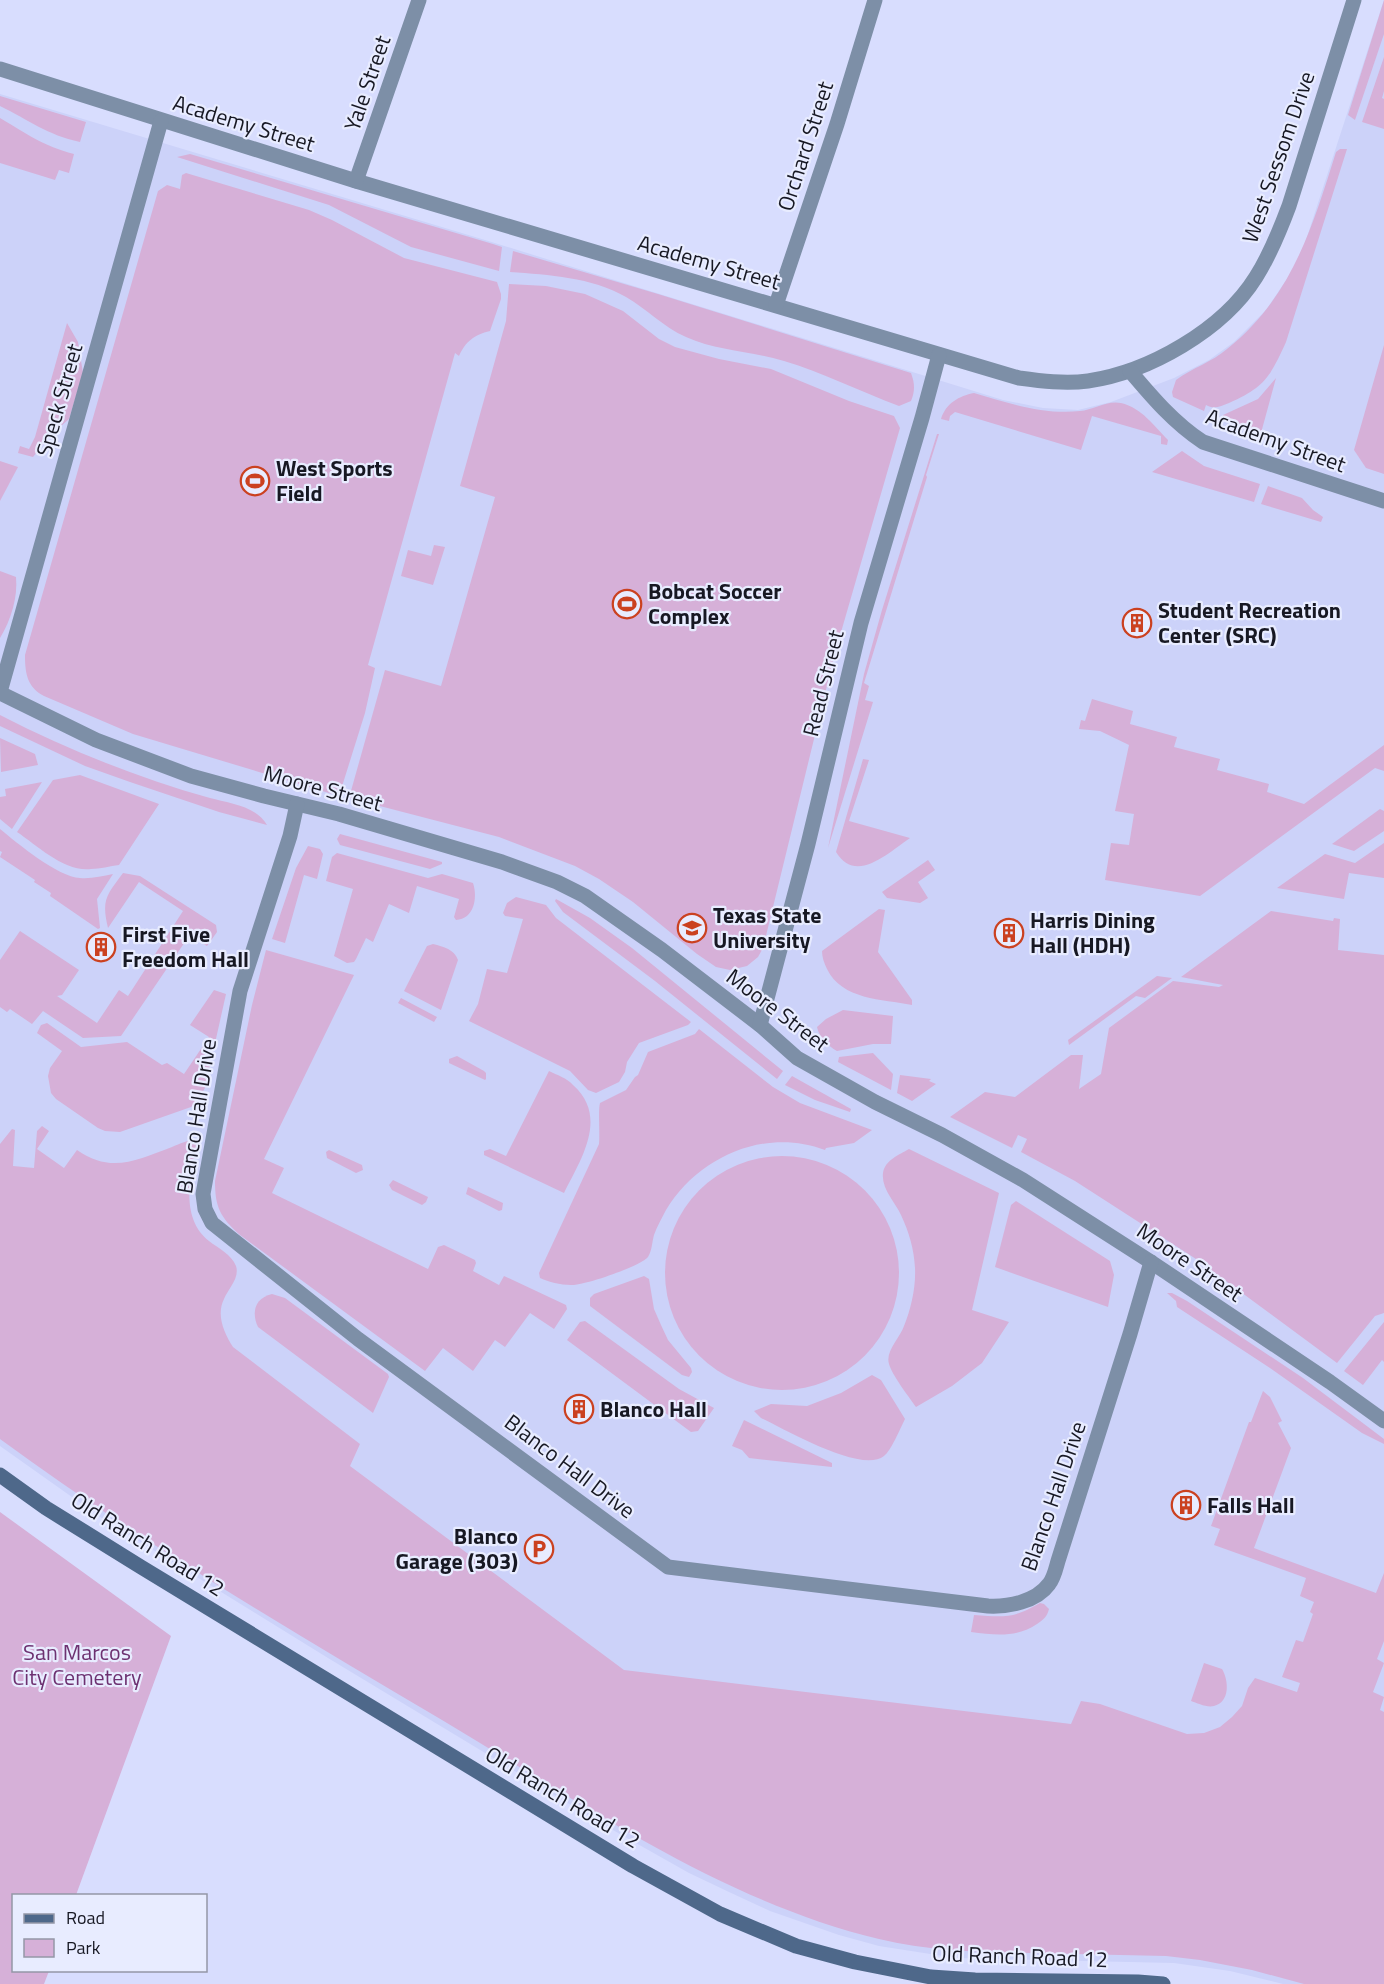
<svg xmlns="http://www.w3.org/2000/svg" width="1384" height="1984" font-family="'Titillium Web',sans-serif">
  <rect width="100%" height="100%" fill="#d8ddfe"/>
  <path fill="#ccd2f9" d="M1384 0V1984H1283L1230 1971 1174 1963 956 1958 879 1946 839 1935 770 1911 729 1892 689 1873 604 1825 328 1658 103 1519 0 1446V94L485 240 1003 400 1043 408 1078 410 1111 402 1174 378 1209 360 1234 342 1266 310 1293 270 1305 243Z"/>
  <g fill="#d6b0d8">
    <path d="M1384 0V34L1355 120 1348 115Z"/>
    <path d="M1384 57V91L1382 98 1384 99V129L1362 122Z"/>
    <path d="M0 96 86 122 80 142C47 135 29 120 0 106Z"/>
    <path d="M0 118C27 134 43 146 74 154L69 173 59 170 55 180 0 163Z"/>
    <path d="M1340 149H1347L1286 342C1270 377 1265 387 1229 403 1221 406 1214 410 1206 405L1204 411 1173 397 1172 392 1176 380C1192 368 1212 362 1227 349 1292 297 1312 228 1336 152Z"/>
    <path d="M190 154 493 244 502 247 499 271 411 247 329 205 177 157Z"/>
    <path d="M186 173 309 210 332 220 404 258 497 282 501 294V299L490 331C474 335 466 341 459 356L455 353 368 665 375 668 365 713 339 796 133 734 44 696C27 687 25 673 25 655L158 191 167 185 180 189 182 175Z"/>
    <path d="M513 251 658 294 911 373C915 384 915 391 911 401L899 406C861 392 822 372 784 361 752 351 717 351 686 337 663 327 647 309 626 297 591 277 549 275 510 272Z"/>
    <path d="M509 284 546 286 585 294 623 311 659 339 675 347 719 359 771 369 849 401 894 416 900 428 835 653 763 948 758 957 747 966 730 970 716 967 697 954 633 902 599 879 575 866 499 837 349 798 385 670 441 686 495 497 460 486 506 321Z"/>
    <path d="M67 323 78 342 83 373 69 419 50 436 33 457 18 453 20 446 29 449 35 437Z"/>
    <path d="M1384 345V474L1366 468 1354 450Z"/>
    <path d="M1276 378 1261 433 1223 417V415L1258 399Z"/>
    <path d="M974 393C1008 403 1044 415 1080 411 1093 410 1107 400 1121 403 1142 408 1154 426 1168 440L1167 445 1161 444V436L1092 416 1081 450 955 412 950 416 949 421 941 419C946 403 959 396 974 393Z"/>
    <path d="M937 434H939L926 475 927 477 864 683 869 686 865 700 873 702 828 848 864 674 882 610Z"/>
    <path d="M1182 451 1204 466 1260 484 1254 502 1152 472Z"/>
    <path d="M0 461 18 467 0 501Z"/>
    <path d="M1268 486 1302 498 1313 510 1323 517 1321 522 1261 504Z"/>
    <path d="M434 545 445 547 433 585 401 576 408 550 431 556Z"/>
    <path d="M0 571 16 577C18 597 11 620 0 638Z"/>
    <path d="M1092 699 1133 711 1130 724 1177 737 1174 747 1220 759 1217 770 1269 784 1267 792 1304 804 1384 745V771L1375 768 1200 896 1105 880 1111 843 1129 845 1134 814 1115 811 1129 745 1100 731 1079 729 1081 720 1085 721Z"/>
    <path d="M0 715C66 749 138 778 210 798 228 803 257 806 267 825L219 812 130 782 85 766 0 726Z"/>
    <path d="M0 738 35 754 38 765 1 772Z"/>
    <path d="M863 759 869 760 849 821 910 838C889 852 856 885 836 852Z"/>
    <path d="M80 775 159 804 119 865C110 866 100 869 91 869 64 872 38 846 17 832L53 780Z"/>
    <path d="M42 782 12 829 0 819V797L6 796 5 789Z"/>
    <path d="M1380 809 1384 811V831L1354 851 1332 844Z"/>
    <path d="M0 829C17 843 58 877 80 878 91 879 102 876 113 874L97 899 100 928 98 929 50 896 51 893 34 882 35 880 0 857 2 852 0 851Z"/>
    <path d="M340 834 442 862V864L430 869 340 845 337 839Z"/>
    <path d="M1384 843V878L1349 873 1344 899 1277 888 1325 854 1355 863Z"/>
    <path d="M308 846 320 849 323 854 317 879 304 875 285 943 272 939 296 868Z"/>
    <path d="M337 853 428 878 442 874 473 883C478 898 474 919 456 920L454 917 459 899 417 886 409 913 389 904 373 942 366 938 356 959 354 962 347 963 334 956 353 889 326 881 332 857Z"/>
    <path d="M928 860 935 870 918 882 928 898 920 903 887 898 882 892Z"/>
    <path d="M123 873 140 876 216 925 217 932 207 946 189 936 121 1036 83 1038 43 1011 32 1024 10 1009 7 1012 0 1007V960L20 931 79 970 62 995 57 996 97 1023 119 990 128 996 183 911 139 882 108 928C101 899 107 895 123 873Z"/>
    <path d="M516 897 546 905 556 918 691 1022 688 1025 639 1043 627 1062 625 1072 619 1082 596 1093 588 1090 570 1071 469 1021 478 1004 487 969 507 973 523 919 505 916 503 913 507 903Z"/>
    <path d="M556 899 590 918 632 948 783 1071 777 1079 655 981 563 912 555 901Z"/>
    <path d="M879 909 885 910 878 952 912 1000V1005C882 999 842 1000 827 969 824 963 822 957 822 951Z"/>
    <path d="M1271 911 1333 921 1334 918 1340 919 1338 950 1384 955V1313L1375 1316 1337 1363 1196 1259 1075 1181 1021 1152 1027 1139 1018 1135 1012 1148 950 1117 985 1092 1015 1097 1071 1055H1083L1079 1089 1101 1074 1109 1028 1173 981 1219 987 1223 985 1181 977Z"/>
    <path d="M433 944C444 947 454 949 458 960L441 1010 404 991 427 946Z"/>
    <path d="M266 950 354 975 264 1159 284 1168 272 1193 428 1269 438 1247 444 1245 475 1260 476 1263 473 1271 499 1285 504 1276 566 1305 567 1309 554 1329 530 1313 505 1347 495 1340 473 1371 443 1348 425 1371 240 1235C220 1217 215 1207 215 1181L252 1005Z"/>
    <path d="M1157 976 1172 978 1145 998 1136 996 1069 1045 1068 1040Z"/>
    <path d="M214 990 226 994 205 1088 196 1102 191 1107 120 1132 105 1131 98 1128 56 1099 51 1093 48 1076 50 1068 62 1051 37 1033 41 1025 47 1023 81 1047 127 1042 162 1065 167 1063 184 1074 209 1037 190 1025Z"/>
    <path d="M401 998 437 1017 434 1022 398 1003Z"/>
    <path d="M843 1010 893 1016 891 1044H873L837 1051C828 1046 819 1037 817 1027L826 1019Z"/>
    <path d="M699 1029 773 1087 800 1103 872 1130 854 1143 826 1148 825 1150C765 1127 698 1157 666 1210 662 1218 657 1226 654 1235 652 1242 652 1251 648 1257 641 1266 583 1286 571 1285 560 1285 549 1282 540 1278L539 1273 599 1144C600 1133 598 1110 600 1103L626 1090 635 1077 638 1075 648 1052 695 1034Z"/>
    <path d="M873 1053 893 1074 891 1090 838 1062 839 1057Z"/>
    <path d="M457 1056 484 1071 486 1073V1079L485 1080 449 1063V1059Z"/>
    <path d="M549 1071C557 1075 567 1078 573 1085 609 1117 581 1159 564 1193L484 1155V1151L490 1149 506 1156Z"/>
    <path d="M900 1075 931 1079 929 1081 936 1084 912 1101 897 1093Z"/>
    <path d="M792 1076 851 1109 850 1112 815 1100 785 1085Z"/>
    <path d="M42 1126 49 1131 37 1149 64 1168 77 1150C111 1174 137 1160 172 1147 179 1144 187 1140 195 1140L196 1146C190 1177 180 1218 209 1241 218 1248 232 1255 236 1266 240 1278 228 1289 224 1299 216 1315 224 1333 233 1347L360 1444 350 1466 624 1670 1071 1724 1081 1701 1100 1704 1187 1734 1204 1733 1220 1727 1232 1717 1242 1706 1248 1688 1255 1678 1297 1692 1300 1683 1282 1677 1296 1640 1303 1642 1313 1614 1310 1612 1314 1602 1300 1596 1306 1578 1214 1545 1220 1529 1211 1526 1249 1422H1251L1263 1391 1270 1397 1282 1421 1278 1423 1291 1448 1254 1548 1376 1593 1384 1573V1641L1377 1659 1384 1663 1373 1692 1384 1697 1380 1710 1384 1712V1984H1304L1252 1970 1200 1960 1166 1956C1120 1955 1074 1954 1028 1953 978 1952 928 1951 879 1939 721 1901 580 1802 442 1720 292 1631 140 1542 0 1439V1144L12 1129 15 1130 13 1166 34 1168 37 1131Z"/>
    <path d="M909 1149 999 1193 972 1310 1009 1322 982 1363 952 1386 916 1407C909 1397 892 1375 889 1364 885 1351 900 1338 904 1326 911 1309 916 1287 915 1268 914 1249 909 1232 901 1215 895 1202 881 1189 883 1173 885 1160 899 1155 909 1149Z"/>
    <path d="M329 1150 362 1165 363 1170 356 1173 327 1158 326 1152Z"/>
    <circle cx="782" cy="1273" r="117"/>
    <path d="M393 1180 428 1197 426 1202 422 1205 392 1190 389 1185Z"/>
    <path d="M468 1187 503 1203 502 1210 499 1211 466 1194Z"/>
    <path d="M1016 1201 1110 1261 1114 1275 1108 1307 995 1267 1011 1205Z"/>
    <path d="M644 1276 649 1279 654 1309 661 1325 668 1340 691 1368 692 1372 689 1377 682 1375 590 1306V1298L594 1294Z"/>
    <path d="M1167 1293H1172L1187 1301 1303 1378 1384 1439V1444L1362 1433 1270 1368 1177 1307 1176 1301Z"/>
    <path d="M272 1294 285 1298 388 1374 389 1377 373 1413 258 1327C251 1312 255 1298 272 1294Z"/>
    <path d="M585 1321 679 1389 714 1408 698 1431 691 1432 567 1340 580 1322Z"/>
    <path d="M1384 1322V1362L1382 1360 1363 1385 1344 1371Z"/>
    <path d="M872 1375 881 1380 905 1419C900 1429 891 1451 884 1456 861 1474 785 1429 761 1418L754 1411 771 1404 807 1406 841 1393Z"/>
    <path d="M744 1420 832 1463V1467L749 1458 742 1450 732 1446Z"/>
    <path d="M0 1512 171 1636 76 1895 14 1896V1970L49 1971 44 1984H0Z"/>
    <path d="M1040 1603 1044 1604 1049 1609C1047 1617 1043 1620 1037 1624 1016 1638 995 1635 971 1632L974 1615C1004 1617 1012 1619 1040 1603Z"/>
    <path d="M1204 1663 1222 1669C1229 1681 1230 1702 1214 1706 1207 1708 1197 1703 1191 1701Z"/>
  </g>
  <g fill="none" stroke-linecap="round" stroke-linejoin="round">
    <g stroke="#7d8fa7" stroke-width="15">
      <path d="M0 69 356 181 1019 378C1041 381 1065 384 1088 381 1149 372 1223 330 1256 277 1270 255 1280 230 1289 206L1354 0"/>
      <path d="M356 181 419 0"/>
      <path d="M776 305 837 124 875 0"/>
      <path d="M1130 371C1152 397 1174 423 1203 442L1384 501"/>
      <path d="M0 692 161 121"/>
      <path d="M0 693 96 740 191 776 264 796 339 814 502 862 557 882 585 896 662 950 760 1025 797 1058 875 1102 942 1135 1023 1180 1151 1262 1330 1382 1384 1421"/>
      <path d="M297 804 290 836 240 991 203 1194 205 1209 212 1223 358 1339 668 1567 988 1606C1008 1607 1036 1602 1049 1584 1054 1578 1056 1568 1058 1561L1130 1334 1151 1262"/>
      <path d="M760 1025 808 844 861 623 922 418 939 355"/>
    </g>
    <path stroke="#4e688a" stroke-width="15" d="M0 1475 46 1508 141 1567 633 1866 720 1914 796 1946 855 1962 931 1977 975 1980 1138 1982 1163 1984"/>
  </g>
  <defs>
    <g id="stadium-ring" transform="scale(1.5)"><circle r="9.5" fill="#e8ecff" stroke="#cb4120" stroke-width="1.5"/><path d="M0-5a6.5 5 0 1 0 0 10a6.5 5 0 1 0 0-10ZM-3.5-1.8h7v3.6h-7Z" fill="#cb4120"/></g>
    <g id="building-ring" transform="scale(1.5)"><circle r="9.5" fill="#e8ecff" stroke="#cb4120" stroke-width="1.5"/><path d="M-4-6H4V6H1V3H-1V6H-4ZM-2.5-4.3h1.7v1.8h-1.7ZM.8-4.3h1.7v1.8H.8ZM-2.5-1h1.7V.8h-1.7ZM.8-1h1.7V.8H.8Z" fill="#cb4120"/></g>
    <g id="university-ring" transform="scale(1.5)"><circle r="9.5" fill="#e8ecff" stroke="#cb4120" stroke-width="1.5"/><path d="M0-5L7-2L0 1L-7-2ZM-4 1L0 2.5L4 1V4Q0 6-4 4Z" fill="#cb4120"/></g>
    <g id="parking-ring" transform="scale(1.5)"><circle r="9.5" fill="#e8ecff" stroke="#cb4120" stroke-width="1.5"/><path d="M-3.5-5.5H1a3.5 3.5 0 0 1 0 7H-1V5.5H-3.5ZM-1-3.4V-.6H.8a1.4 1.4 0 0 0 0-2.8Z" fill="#cb4120"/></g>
  </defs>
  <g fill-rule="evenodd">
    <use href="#stadium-ring" x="255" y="481"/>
    <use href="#stadium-ring" x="627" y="604"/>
    <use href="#building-ring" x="1137" y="623"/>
    <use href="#university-ring" x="692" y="928"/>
    <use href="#building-ring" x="1009" y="933"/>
    <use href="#building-ring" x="101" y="947"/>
    <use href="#building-ring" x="579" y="1409"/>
    <use href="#building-ring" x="1186" y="1505"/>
    <use href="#parking-ring" x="539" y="1549"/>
  </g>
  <g text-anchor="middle" stroke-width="4.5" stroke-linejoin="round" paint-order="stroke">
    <g font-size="22" fill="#171823" stroke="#e8ecff">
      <text transform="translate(367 83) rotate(-71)" y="8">Yale Street</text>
      <text transform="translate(244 123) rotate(17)" y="8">Academy Street</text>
      <text transform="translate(805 146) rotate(-72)" y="8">Orchard Street</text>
      <text transform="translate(1278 157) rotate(-71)" y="8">West Sessom Drive</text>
      <text transform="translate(709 262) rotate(16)" y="8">Academy Street</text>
      <text transform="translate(59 400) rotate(-74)" y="8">Speck Street</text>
      <text transform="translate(1276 440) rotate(20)" y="8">Academy Street</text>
      <text transform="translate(823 683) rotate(-76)" y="8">Read Street</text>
      <text transform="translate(323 788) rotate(15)" y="8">Moore Street</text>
      <text transform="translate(778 1010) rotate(37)" y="8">Moore Street</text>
      <text transform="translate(196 1116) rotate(-81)" y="8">Blanco Hall Drive</text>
      <text transform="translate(1190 1262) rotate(34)" y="8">Moore Street</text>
      <text transform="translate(570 1466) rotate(37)" y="8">Blanco Hall Drive</text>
      <text transform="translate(1053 1496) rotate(-71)" y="8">Blanco Hall Drive</text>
      <text transform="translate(148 1544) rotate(32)" y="8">Old Ranch Road 12</text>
      <text transform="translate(563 1797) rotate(31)" y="8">Old Ranch Road 12</text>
      <text transform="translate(1020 1956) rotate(2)" y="8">Old Ranch Road 12</text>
    </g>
    <g font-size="22" font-weight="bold" fill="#171823" stroke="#e8ecff" text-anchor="start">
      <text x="276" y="476">West Sports<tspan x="276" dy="25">Field</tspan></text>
      <text x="648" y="599">Bobcat Soccer<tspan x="648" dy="25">Complex</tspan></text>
      <text x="1158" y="618">Student Recreation<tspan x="1158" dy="25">Center (SRC)</tspan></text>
      <text x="713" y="923">Texas State<tspan x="713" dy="25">University</tspan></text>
      <text x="1030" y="928">Harris Dining<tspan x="1030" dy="25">Hall (HDH)</tspan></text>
      <text x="122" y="942">First Five<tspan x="122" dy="25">Freedom Hall</tspan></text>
      <text x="600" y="1417">Blanco Hall</text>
      <text x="1207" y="1513">Falls Hall</text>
      <text x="518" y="1544" text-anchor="end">Blanco<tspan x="518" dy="25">Garage (303)</tspan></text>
    </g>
    <g font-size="22" fill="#6d3171" stroke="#e8ecff">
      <text x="77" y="1660">San Marcos<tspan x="77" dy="25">City Cemetery</tspan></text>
    </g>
  </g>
  <rect x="12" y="1894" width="195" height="78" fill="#e8ecff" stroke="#9497a7" stroke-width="1.5"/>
  <rect x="24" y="1914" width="30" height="9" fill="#4e688a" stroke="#9497a7" stroke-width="1.5"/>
  <text x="66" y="1924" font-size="18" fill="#171823">Road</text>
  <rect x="24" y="1939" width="30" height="18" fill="#d6b0d8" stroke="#9497a7" stroke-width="1.5"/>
  <text x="66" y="1954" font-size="18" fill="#171823">Park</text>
</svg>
